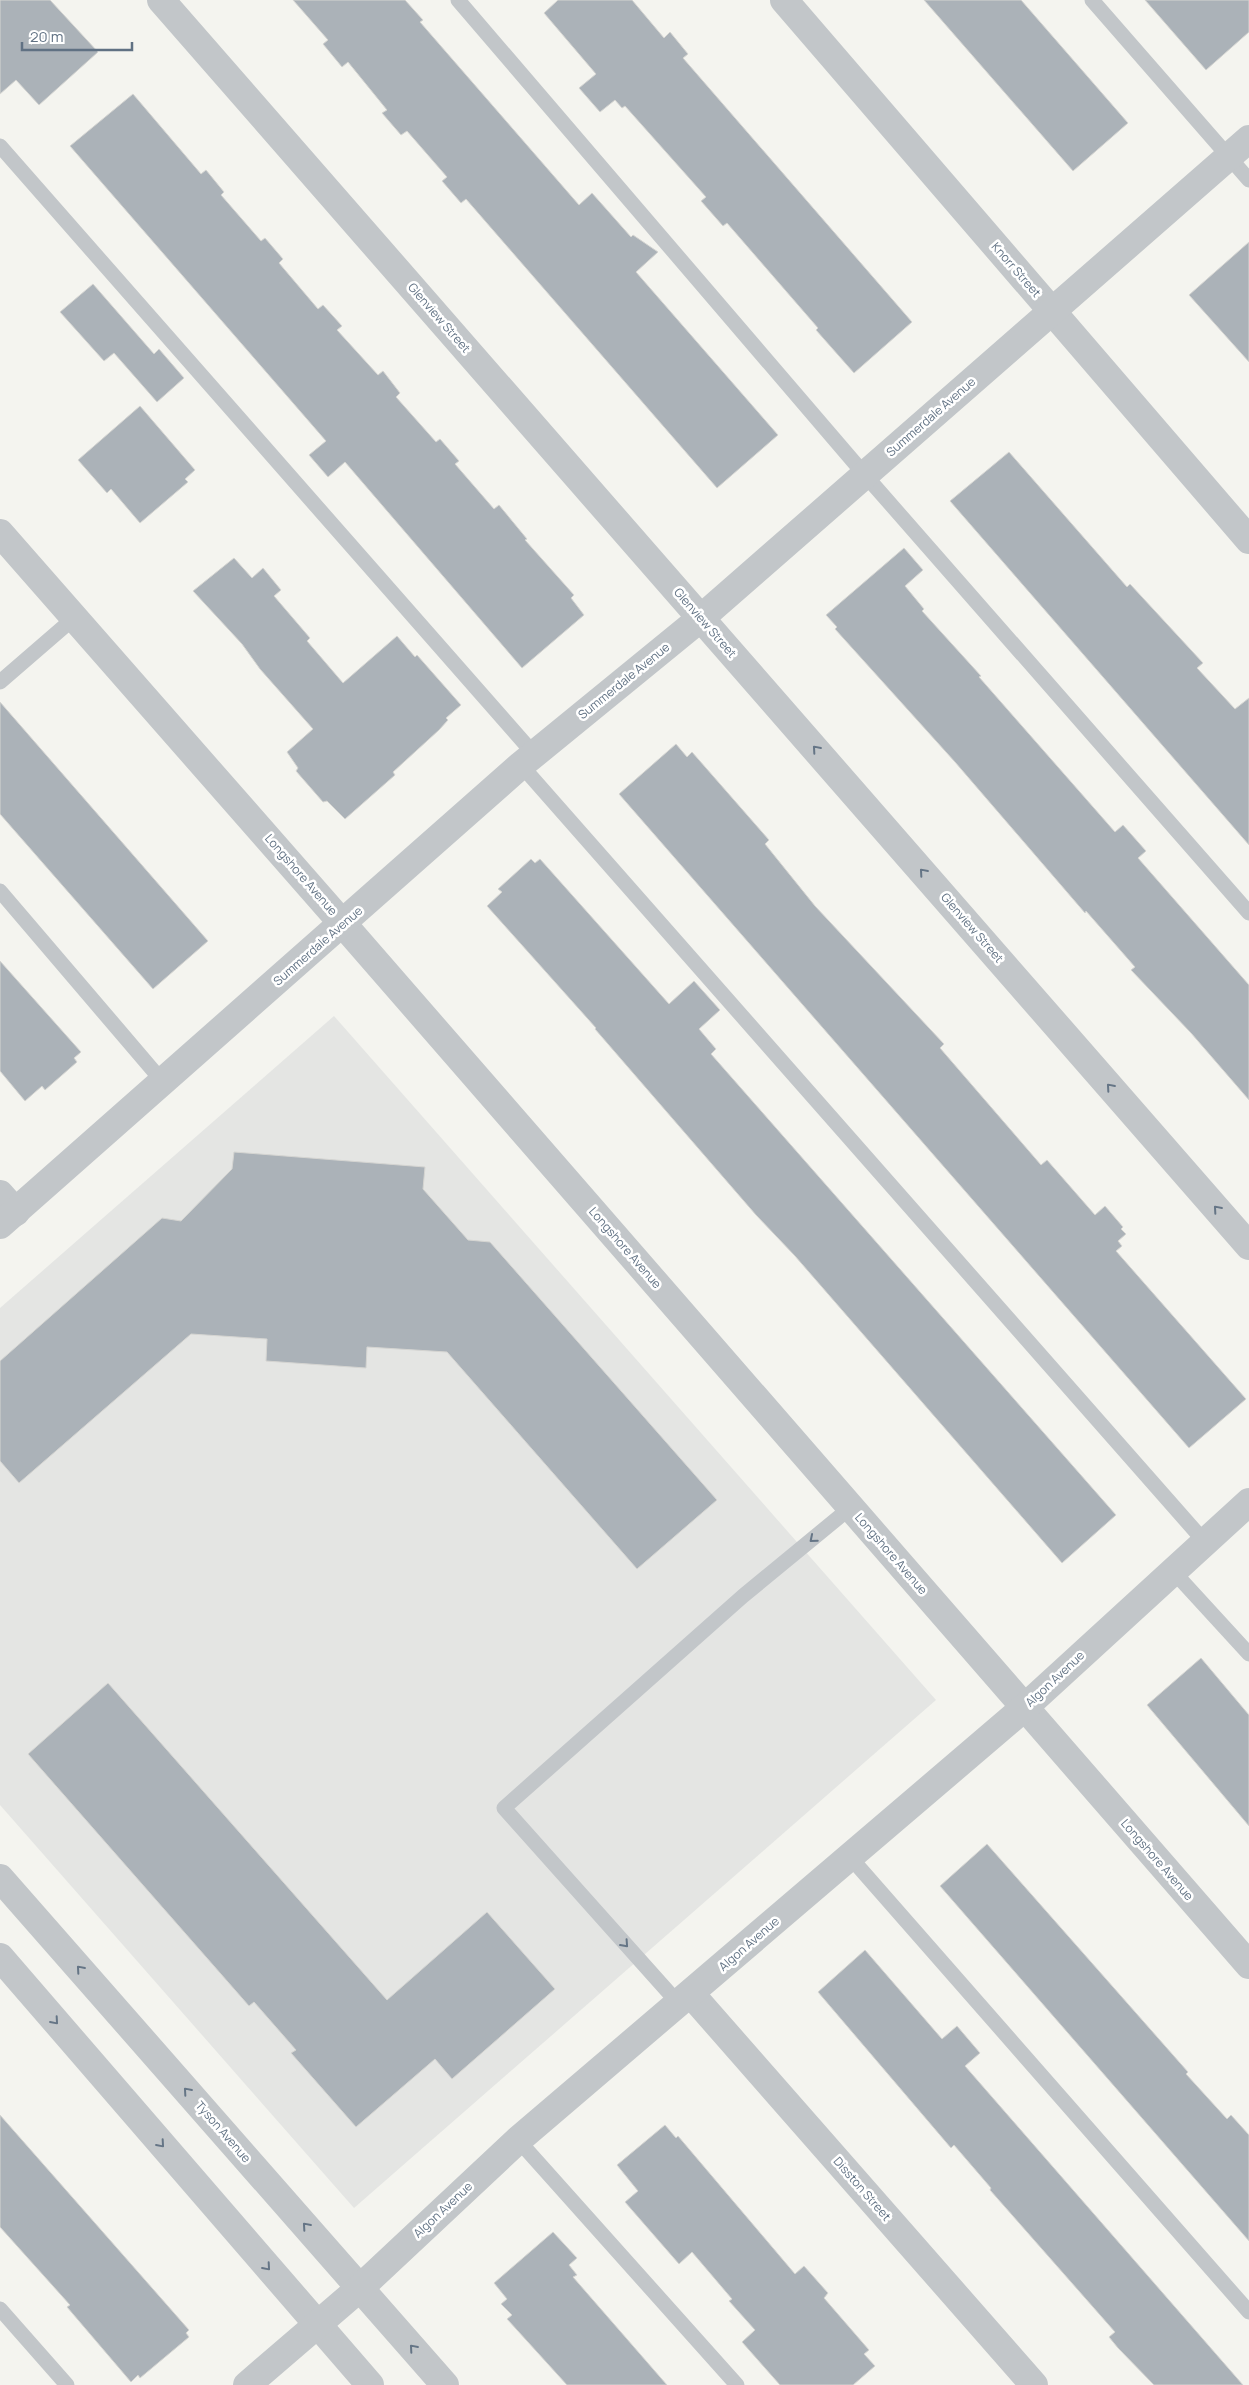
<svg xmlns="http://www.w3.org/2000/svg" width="1249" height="2385" font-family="Manrope,sans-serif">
  <rect width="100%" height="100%" fill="#f4f4ef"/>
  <path fill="#e4e5e3" d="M334 1016 936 1700 354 2208 0 1805V1308Z"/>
  <g fill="#abb2b8" stroke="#d5d5d2">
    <path d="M0 0H50L98 52 39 105 16 80 0 94Z"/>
    <path d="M293 0H405L423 20 420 22 579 205 592 193 631 237 633 235 658 252 636 272 778 435 717 488 466 199 461 203 442 181 447 177 407 131 401 135 382 113 387 110 348 62 342 67 323 44 328 40Z"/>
    <path d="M558 0H632L664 38 670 32 688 54 683 58 912 322 854 373 816 330 818 328 727 223 723 226 701 201 706 197 625 106 622 108 615 100 600 112 579 88 596 74 544 13Z"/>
    <path d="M924 0H1021L1128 123 1073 171Z"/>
    <path d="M1145 0H1249V32L1206 70Z"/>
    <path d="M133 94 201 174 206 170 224 192 221 195 261 241 265 238 283 259 279 263 318 309 323 305 342 326 337 330 378 375 383 371 400 393 396 397 436 442 440 439 459 461 455 464 494 509 499 505 527 539 525 540 574 595 571 598 584 615 522 668 345 462 328 477 309 455 326 441 70 146Z"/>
    <path d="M1249 242V362L1189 295Z"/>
    <path d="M93 284 154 354 159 349 184 378 157 402 114 353 104 361 60 312Z"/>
    <path d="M140 406 195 470 185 479 188 482 140 523 111 489 107 493 78 460Z"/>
    <path d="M1009 452 1127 587 1130 584 1203 663 1197 668 1235 709 1249 698V845L950 501Z"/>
    <path d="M904 548 923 570 905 586 924 609 922 611 981 676 979 677 1115 832 1123 825 1146 851 1138 858 1249 985V1100L1191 1033 1131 970 1135 967 1086 911 1085 913 955 762 835 629 837 627 826 615Z"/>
    <path d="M234 558 252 578 263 568 281 590 274 596 310 638 307 641 343 683 397 636 415 657 417 655 461 705 446 718 448 720 439 730 393 772 395 775 345 819 327 801 323 802 296 771 298 768 287 752 313 729 260 669 242 644 193 591Z"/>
    <path d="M0 702 208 941 153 989 0 814Z"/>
    <path d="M676 744 687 757 692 752 769 840 765 844 815 906 944 1044 940 1048 1041 1165 1047 1160 1095 1215 1105 1206 1123 1227 1121 1229 1126 1234 1118 1241 1122 1246 1116 1251 1246 1399 1189 1448 619 794Z"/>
    <path d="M531 859 535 863 540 859 669 1004 694 981 720 1010 699 1029 716 1049 711 1054 1116 1515 1062 1563 795 1256 756 1215 595 1029 596 1028 487 906 502 892 498 889Z"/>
    <path d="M0 961 81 1052 74 1058 77 1062 45 1090 42 1086 25 1101 0 1071Z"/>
    <path d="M234 1152 425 1167 423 1189 468 1240 490 1242 717 1500 637 1569 447 1352 367 1347 366 1368 266 1361 267 1339 191 1334 19 1483 0 1461V1361L162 1218 181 1221 232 1169Z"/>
    <path d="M1201 1658 1249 1715V1826L1147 1705Z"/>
    <path d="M108 1683 387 2000 487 1912 555 1989 452 2079 435 2059 356 2127 291 2053 296 2050 254 2002 249 2006 28 1754Z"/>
    <path d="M987 1844 1188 2072 1186 2074 1227 2119 1231 2115 1249 2135V2241L940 1886Z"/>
    <path d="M865 1950 942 2039 957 2026 980 2053 965 2066 1243 2385H1154L1118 2348 1109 2337 1115 2332 990 2190 991 2188 954 2145 951 2148 818 1992Z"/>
    <path d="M0 2115 189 2330 186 2333 189 2337 140 2378 138 2375 131 2382 67 2307 70 2305 0 2227Z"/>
    <path d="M665 2125 676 2138 678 2136 795 2274 804 2266 828 2293 824 2298 869 2350 864 2354 875 2366 853 2385H780L742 2342 755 2330 729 2301 732 2299 692 2252 679 2264 625 2202 638 2191 617 2165Z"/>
    <path d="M553 2232 577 2258 569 2265 577 2275 573 2277 667 2385H567L507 2319 512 2315 501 2304 507 2299 494 2283Z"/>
  </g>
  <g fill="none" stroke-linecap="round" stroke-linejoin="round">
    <g stroke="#c2c6c9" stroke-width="15">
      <path d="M458 0 865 475 1249 913"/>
      <path d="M1092 0 1249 180"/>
      <path d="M0 146 534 754"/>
      <path d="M0 682 74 618"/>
      <path d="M521 765 1204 1541"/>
      <path d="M0 891 163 1082"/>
      <path d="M1172 1570 1249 1654"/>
      <path d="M850 1857 1249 2312"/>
      <path d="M679 2004 504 1808 743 1596 850 1508"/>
      <path d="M518 2140 737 2385"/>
      <path d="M0 2309 67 2385"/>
    </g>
    <g stroke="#c2c6c9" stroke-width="28">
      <path d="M161 0 1249 1246"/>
      <path d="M784 0 1249 540"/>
      <path d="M0 533 343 924 1249 1965"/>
      <path d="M0 1194 16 1212"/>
      <path d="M691 1994 1034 2385"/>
    </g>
    <g stroke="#c2c6c9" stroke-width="28">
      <path d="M0 1225 521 765 701 618 1249 139"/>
      <path d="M0 1878 445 2385"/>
      <path d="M0 1957 370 2385"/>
      <path d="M247 2385 360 2288 518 2140 1024 1708 1249 1502"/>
    </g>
  </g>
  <defs><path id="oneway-chevron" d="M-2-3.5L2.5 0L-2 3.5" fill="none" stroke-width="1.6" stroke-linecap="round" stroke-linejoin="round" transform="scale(1.25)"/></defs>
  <g stroke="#657586">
    <use href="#oneway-chevron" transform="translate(816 749) rotate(-131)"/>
    <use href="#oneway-chevron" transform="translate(923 872) rotate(-131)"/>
    <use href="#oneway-chevron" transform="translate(1110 1087) rotate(-131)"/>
    <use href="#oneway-chevron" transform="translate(1217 1209) rotate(-131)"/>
    <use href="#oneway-chevron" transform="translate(813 1539) rotate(140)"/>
    <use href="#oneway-chevron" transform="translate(625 1944) rotate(48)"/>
    <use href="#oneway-chevron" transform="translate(80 1969) rotate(-131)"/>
    <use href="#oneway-chevron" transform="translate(55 2021) rotate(49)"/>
    <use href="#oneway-chevron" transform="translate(187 2091) rotate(-131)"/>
    <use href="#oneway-chevron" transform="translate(161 2144) rotate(49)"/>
    <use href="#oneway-chevron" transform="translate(306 2226) rotate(-131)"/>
    <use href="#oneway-chevron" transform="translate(267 2267) rotate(49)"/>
    <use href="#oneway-chevron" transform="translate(413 2348) rotate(-131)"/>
  </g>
  <g text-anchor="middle" stroke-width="5" stroke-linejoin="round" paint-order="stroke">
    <g font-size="12" fill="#607183" stroke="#fff">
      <text transform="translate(1016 270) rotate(49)" y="4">Knorr Street</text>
      <text transform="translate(439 318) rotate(49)" y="4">Glenview Street</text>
      <text transform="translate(931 417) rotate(-41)" y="4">Summerdale Avenue</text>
      <text transform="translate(705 623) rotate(49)" y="4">Glenview Street</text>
      <text transform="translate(624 681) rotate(-39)" y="4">Summerdale Avenue</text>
      <text transform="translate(301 875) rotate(49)" y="4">Longshore Avenue</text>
      <text transform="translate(972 928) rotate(49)" y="4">Glenview Street</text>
      <text transform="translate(318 946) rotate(-41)" y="4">Summerdale Avenue</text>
      <text transform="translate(625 1248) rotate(49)" y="4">Longshore Avenue</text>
      <text transform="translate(891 1554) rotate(49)" y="4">Longshore Avenue</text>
      <text transform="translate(1055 1679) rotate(-43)" y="4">Algon Avenue</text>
      <text transform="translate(1157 1860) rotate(49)" y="4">Longshore Avenue</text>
      <text transform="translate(749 1944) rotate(-41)" y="4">Algon Avenue</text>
      <text transform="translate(223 2132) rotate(49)" y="4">Tyson Avenue</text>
      <text transform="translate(862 2189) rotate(49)" y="4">Disston Street</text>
      <text transform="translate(443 2210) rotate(-43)" y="4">Algon Avenue</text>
    </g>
  </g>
  <path d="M22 42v8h110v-8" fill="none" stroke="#607183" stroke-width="2.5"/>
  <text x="30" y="42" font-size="15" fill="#607183" stroke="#ffffff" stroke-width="4" paint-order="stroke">20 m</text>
</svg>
